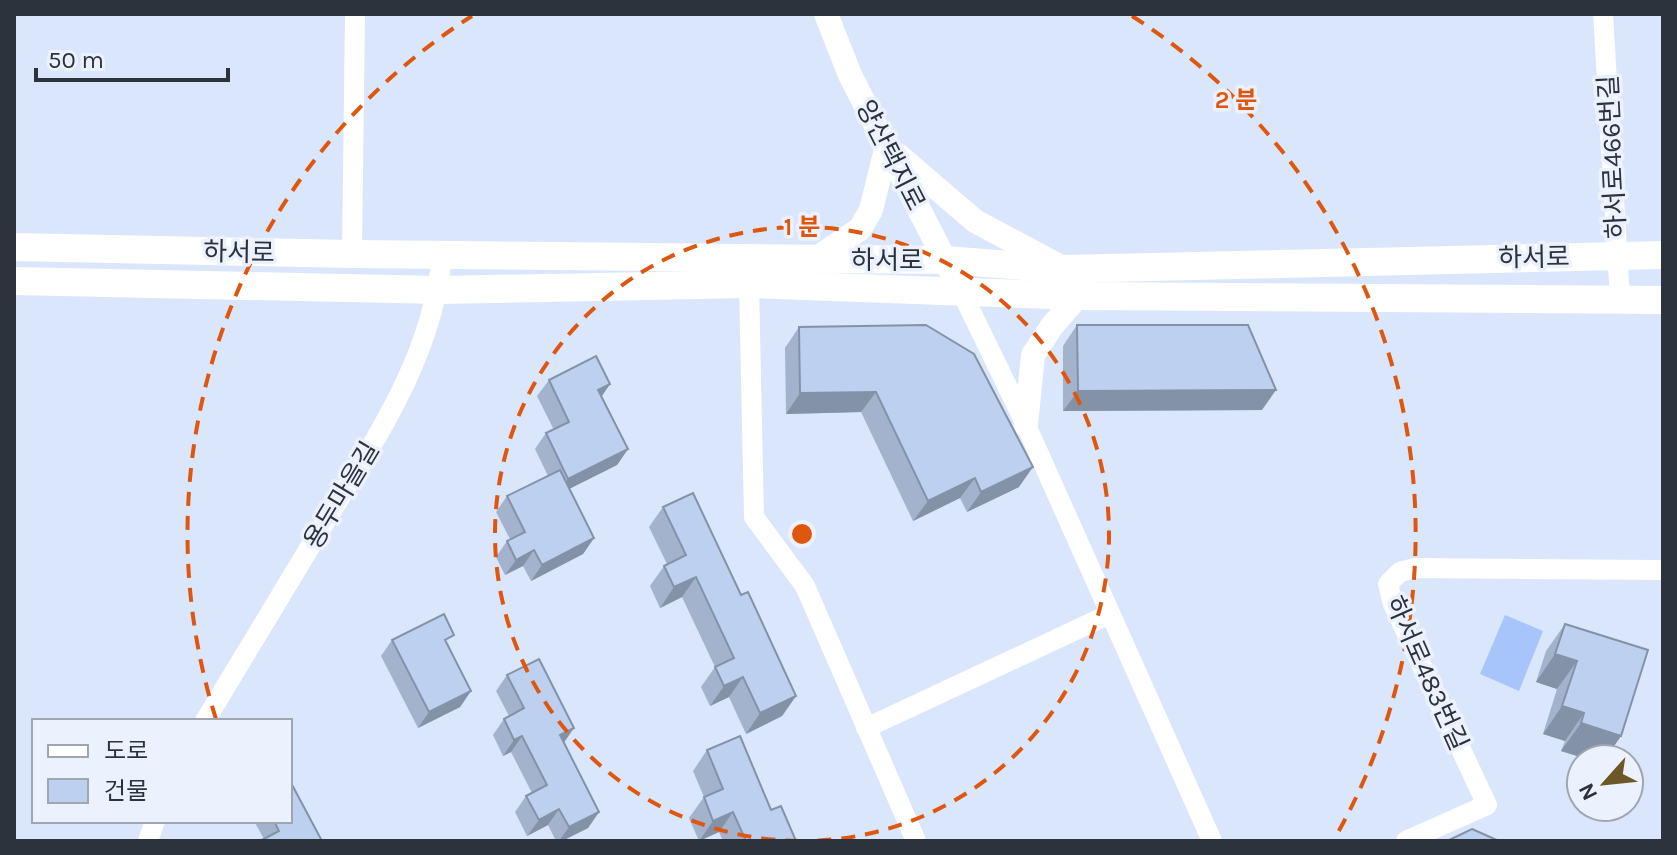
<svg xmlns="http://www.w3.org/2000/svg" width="1677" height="855" font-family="Karla,'Noto Sans KR',sans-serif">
  <rect width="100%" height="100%" fill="#d9e6fb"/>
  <path fill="#a7c5fa" d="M1505 615 1543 631 1519 691 1480 674Z"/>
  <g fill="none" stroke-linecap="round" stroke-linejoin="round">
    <g stroke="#fff" stroke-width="20">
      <path d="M1603 14 1620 299"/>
      <path d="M352 254 355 14"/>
      <path d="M749 284 754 517 805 586 916 841"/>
      <path d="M962 293 1026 425 1212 841"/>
      <path d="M205 721C245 655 285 588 325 522 376 438 433 356 442 255"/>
      <path d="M866 728 1110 614"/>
      <path d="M148 841 155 821"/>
      <path d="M1406 841 1487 805 1393 604 1388 584 1400 572 1415 568 1663 570"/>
    </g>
    <g stroke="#fff" stroke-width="24">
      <path d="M826 14 850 75 962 293"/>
      <path d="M898 155 975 221 1061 267"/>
      <path d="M814 260 860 229 871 210 887 145"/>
      <path d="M1026 425 1033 355 1052 326 1078 296"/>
    </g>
    <g stroke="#fff" stroke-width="28">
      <path d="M14 247 352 254 945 260 1064 269 1663 255"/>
      <path d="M14 281 439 290 749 284 1078 296 1663 300"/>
    </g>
  </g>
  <g fill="#a3b3ce">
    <path d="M1077 325 1262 410 1063 411V346Z"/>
    <path d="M799 327 1019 487 967 512 960 498 913 521 861 412 786 414 785 348Z"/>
    <path d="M549 380 610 384 602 396 628 449 617 465 569 489 594 538 583 554 531 581 523 566 505 575 496 557 507 541 510 539 496 512 507 496 548 476 535 449 546 433 554 430 537 396Z"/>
    <path d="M663 507 741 595 796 696 782 716 746 734 729 697 710 706 701 687 715 667 682 597 660 608 650 586 664 566 667 564 649 527Z"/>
    <path d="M1565 624 1621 736 1605 759H1587L1561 751 1565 741 1543 734 1557 689 1536 682 1546 651Z"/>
    <path d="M392 640 448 644 471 691 460 707 418 728 381 656Z"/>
    <path d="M507 675 564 743 599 812 588 828 562 841H556L548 825 527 836 515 812 526 796 532 793 511 752 503 756 493 735 504 719 509 716 496 691Z"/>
    <path d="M707 750 771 810 796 841H723L719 832 699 841 689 818 704 797 693 771Z"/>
    <path d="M254 821H290L322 841 264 839Z"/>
  </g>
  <g fill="#8492a8">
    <path d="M610 384 599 400 598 390Z"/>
    <path d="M1276 390 1262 410 1063 411 1078 391Z"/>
    <path d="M876 392 861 412 786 414 800 393Z"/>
    <path d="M628 449 617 465 557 495 568 479Z"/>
    <path d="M1033 467 1019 487 967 512 981 492Z"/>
    <path d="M975 478 960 498 913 521 928 501Z"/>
    <path d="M594 538 583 554 531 581 542 565Z"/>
    <path d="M534 550 523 566 505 575 516 560Z"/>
    <path d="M696 577 682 597 660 608 674 587Z"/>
    <path d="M1555 654 1577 661 1557 689 1536 682Z"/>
    <path d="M743 677 729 697 710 706 724 686Z"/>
    <path d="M471 691 460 707 418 728 429 712Z"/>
    <path d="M796 696 782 716 746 734 760 713Z"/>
    <path d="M1562 706 1584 713 1565 741 1543 734Z"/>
    <path d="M1581 723 1621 736 1605 759H1587L1561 751Z"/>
    <path d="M574 728 563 744 560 735Z"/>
    <path d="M522 736 511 752 503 756 514 740Z"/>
    <path d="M559 809 548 825 527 836 539 820Z"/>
    <path d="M599 812 588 828 562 841H559L569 827Z"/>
    <path d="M733 812 719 832 699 841 713 821Z"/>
  </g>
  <g fill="#bdd0f0" stroke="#8492a8" stroke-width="2">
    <path d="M926 325 974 354 1033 467 981 492 975 478 928 501 876 392 800 393 799 327Z"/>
    <path d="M1077 325H1248L1276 390 1078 391Z"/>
    <path d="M596 356 610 384 598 390 628 449 568 479 546 433 569 422 549 380Z"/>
    <path d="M560 470 594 538 542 565 534 550 516 560 507 541 525 532 507 496Z"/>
    <path d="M693 493 741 595 748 592 796 696 760 713 743 677 724 686 715 667 734 658 696 577 674 587 664 566 686 555 663 507Z"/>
    <path d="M444 614 454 635 445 640 471 691 429 712 392 640Z"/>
    <path d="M1565 624 1648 650 1621 736 1581 723 1584 713 1562 706 1577 661 1555 654Z"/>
    <path d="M539 659 574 728 560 735 599 812 569 827 559 809 539 820 526 796 547 785 522 736 514 740 504 719 524 708 507 675Z"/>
    <path d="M740 736 771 810 781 806 796 841H746L733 812 713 821 704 797 723 789 707 750Z"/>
    <path d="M290 781 322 841H260L279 831 274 821H290Z"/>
    <path d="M1472 829 1499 841H1500H1447Z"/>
  </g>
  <g fill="none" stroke="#df570e" stroke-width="4" stroke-dasharray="14 10">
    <path d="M799 841A307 307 0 1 1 805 841"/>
    <path d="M216 719A614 614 0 0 1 472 16M1132 16A614 614 0 0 1 1336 836"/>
  </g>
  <g text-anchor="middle" stroke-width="7" stroke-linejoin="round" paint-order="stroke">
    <g font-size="26" fill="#2d333d" stroke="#ecf2fd">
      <text transform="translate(891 155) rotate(63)" y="9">양산택지로</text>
      <text transform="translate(1612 157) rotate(-93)" y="9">하서로466번길</text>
      <text transform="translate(239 252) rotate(1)" y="9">하서로</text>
      <text transform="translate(1534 257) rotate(-1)" y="9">하서로</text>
      <text x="887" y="269">하서로</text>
      <text transform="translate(341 495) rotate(-59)" y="9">용두마을길</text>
      <text transform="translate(1427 673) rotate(66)" y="9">하서로483번길</text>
    </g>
  </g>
  <circle cx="802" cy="534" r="12" fill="#df570e" stroke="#ecf2fd" stroke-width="4"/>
  <g font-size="24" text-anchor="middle" font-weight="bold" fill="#df570e" stroke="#ecf2fd" stroke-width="7" stroke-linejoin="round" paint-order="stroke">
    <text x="1236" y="108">2 분</text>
    <text x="802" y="235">1 분</text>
  </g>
  <rect width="1677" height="855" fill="none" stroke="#2d333d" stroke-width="32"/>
  <rect x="32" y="719" width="260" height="104" fill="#ecf2fd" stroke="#a0a6b0" stroke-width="2"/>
  <rect x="48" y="745" width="40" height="12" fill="#ffffff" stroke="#a0a6b0" stroke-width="2"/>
  <text x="104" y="759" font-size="24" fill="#2d333d">도로</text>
  <rect x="48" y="779" width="40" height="24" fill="#bdd0f0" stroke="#a0a6b0" stroke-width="2"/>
  <text x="104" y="799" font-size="24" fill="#2d333d">건물</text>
  <g transform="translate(1605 783) rotate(243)"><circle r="38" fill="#ecf2fd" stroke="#a0a6b0" stroke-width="2"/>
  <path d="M0-6L14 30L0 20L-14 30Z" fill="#6d5727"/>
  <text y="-12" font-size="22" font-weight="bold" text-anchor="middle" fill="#2d333d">N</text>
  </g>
  <path d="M36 68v12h192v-12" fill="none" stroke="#2d333d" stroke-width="4"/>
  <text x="48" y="68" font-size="24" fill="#2d333d" stroke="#ecf2fd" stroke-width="6" paint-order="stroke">50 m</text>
</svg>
